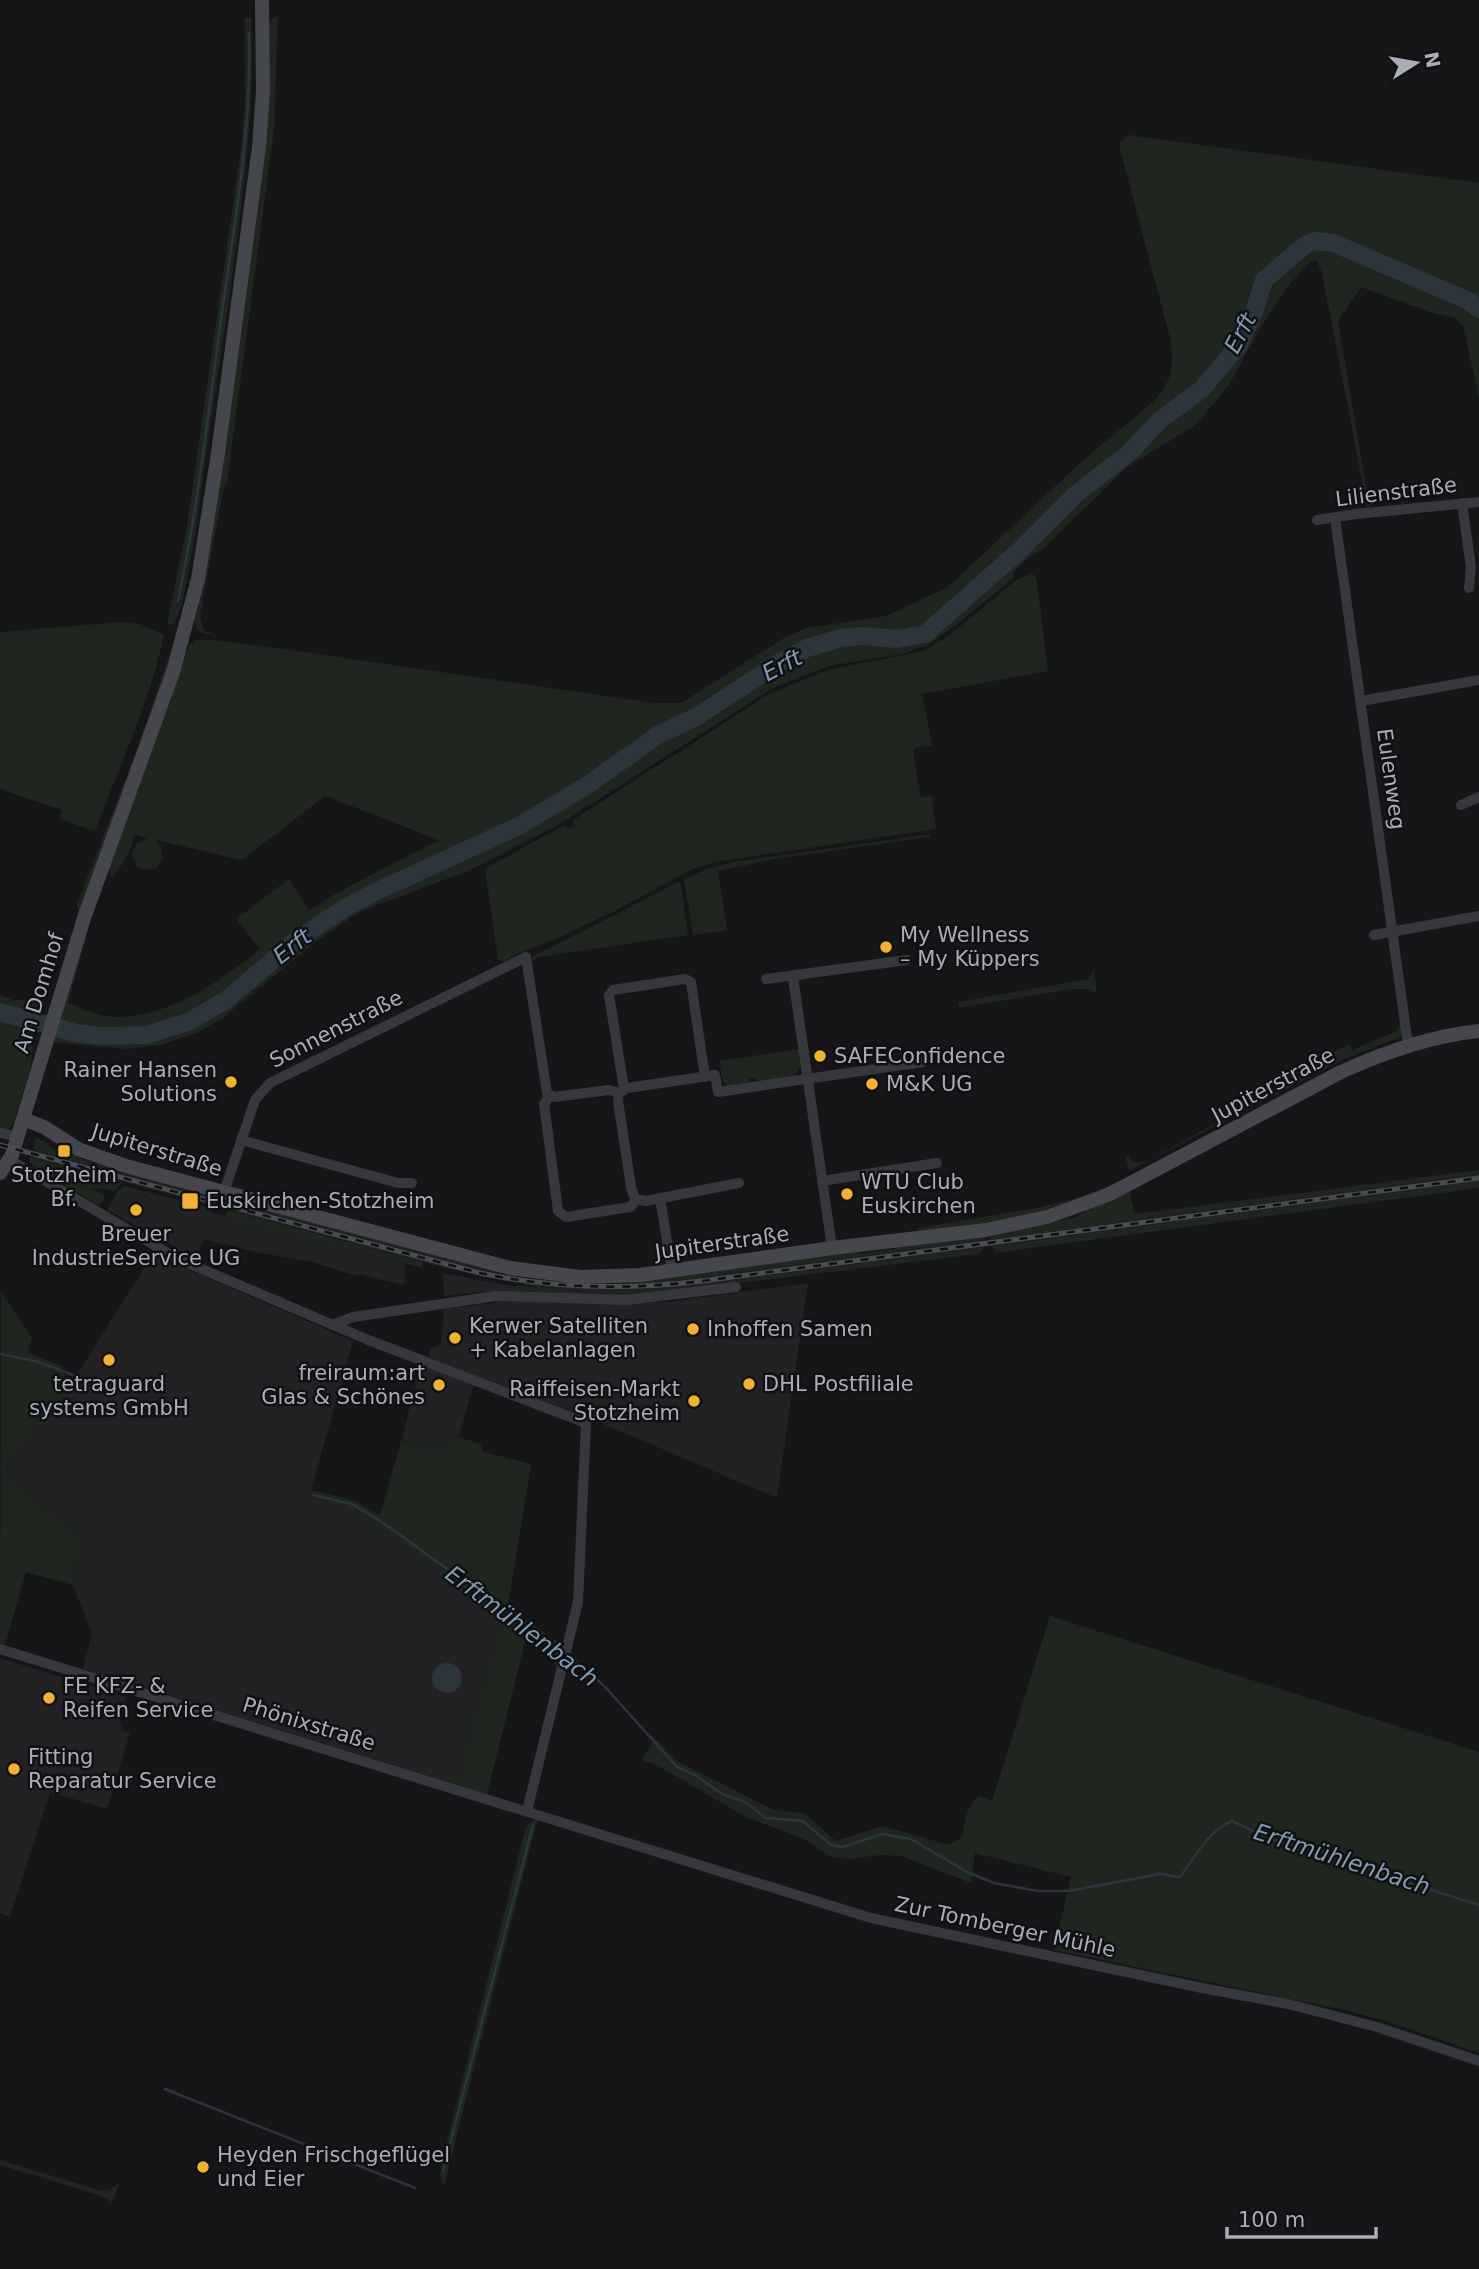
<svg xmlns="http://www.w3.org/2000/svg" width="1479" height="2269" font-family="'DejaVu Sans',sans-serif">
  <rect width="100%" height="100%" fill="#161618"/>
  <g fill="#222225">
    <path d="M33 1150 463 1265 504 1275 553 1282 620 1285 662 1283 984 1240V1247L656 1290 614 1292 548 1289 457 1271 30 1157Z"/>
    <path d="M1479 1174V1181L991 1246 990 1240Z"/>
    <path d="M130 1192 406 1264 404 1272 406 1279 403 1285 358 1274 356 1276 313 1262 255 1252 204 1239 196 1259 111 1212 121 1199Z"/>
    <path d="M153 1254 353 1341 311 1490 314 1498 347 1509 384 1531 501 1615 455 1784 83 1669 92 1634 73 1585 83 1537 2 1473 69 1387Z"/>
    <path d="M443 1273 516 1287V1292H477L444 1296Z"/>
    <path d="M808 1283 777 1498 594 1420 429 1358 430 1348 441 1344 444 1309 510 1301 611 1304 670 1302Z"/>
    <path d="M422 1364 474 1383 459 1437 436 1448 401 1441Z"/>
    <path d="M0 1658 126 1697 119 1721 123 1731 130 1733 107 1809 50 1792 10 1917 0 1913Z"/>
  </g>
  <g fill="#1e261f">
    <path d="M278 16 274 129 227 482 223 491 200 616 203 630 218 636 200 632 194 622 204 578 270 32 268 25 273 18Z"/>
    <path d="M245 18H251C253 56 252 93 249 130 240 237 222 342 207 448 203 476 187 611 173 625L167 624 187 526 242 142 245 95Z"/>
    <path d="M1129 135 1479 183V397L1463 326 1455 318 1430 312 1361 287 1338 321 1369 503 1375 502C1366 512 1352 511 1338 513L1367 507 1322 273 1317 261 1310 262 1289 285 1262 325 1229 385 1202 418 1191 428 1127 467 1044 548 1026 560 1013 573 1015 577 955 626 928 645 902 654 829 666 775 687 555 827 468 871 361 911 314 943 224 1017 197 1033 160 1045 127 1049 52 1042 56 1033 95 1039 112 1033 80 1030 59 1025 82 936 86 937 68 1003C82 1009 98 1016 114 1017 168 1018 220 981 260 949L236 919 289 879 309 910 342 890 439 840 325 796 242 860 156 840C163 850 166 858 156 868L144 870 136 865 132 854 137 843 147 838 134 834C131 856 124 860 113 877L111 876 109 860 183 658 189 646 195 640H214L277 648 654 703H681L784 638 806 628 886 616 948 587 1082 461 1153 402C1174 381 1174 362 1169 334L1120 149V142Z"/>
    <path d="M1031 573 1036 577 1037 582 1048 671 922 694 932 745 916 748 913 751 921 797 932 796 936 829 715 862 693 869 613 912 558 938 516 954 504 962 498 959 485 869 564 825 568 829 575 825 573 820 769 694 828 670 923 651 947 637 1015 581Z"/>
    <path d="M120 622 140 624 164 635C150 702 119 767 95 831L60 819 62 810 0 789V632Z"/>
    <path d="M174 641 176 644 80 911H78L77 904 139 744Z"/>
    <path d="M931 834 929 837 775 859 718 871 727 930 693 935 684 879 707 869 734 862Z"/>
    <path d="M680 881 688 935 539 957 532 961V957Z"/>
    <path d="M1094 971 1097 994 1089 989H1072L959 1008 958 1002 1087 979Z"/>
    <path d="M0 995 13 1000 37 999 43 1005 33 1036 31 1066 13 1124 7 1130 0 1128Z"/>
    <path d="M1400 1022H1402V1035L1400 1037 1336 1063 1129 1171 1125 1154 1133 1162H1145L1299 1078 1302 1068 1350 1044 1352 1050 1397 1031Z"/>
    <path d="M799 1049 801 1067 794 1076 757 1082 756 1078 749 1079V1083L728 1086 723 1082 719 1061Z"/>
    <path d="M37 1138 51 1145 50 1147 61 1154 63 1151 87 1161 533 1278 858 1251 859 1254 895 1249V1247L983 1237 984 1240 662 1283C594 1285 530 1282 463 1265L33 1150 35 1140Z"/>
    <path d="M30 1157 122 1183 114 1191 95 1188V1191L104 1195 103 1202 98 1205 35 1167 29 1162Z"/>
    <path d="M1479 1170V1174L990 1240V1236L1076 1217 1093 1206 1129 1190 1135 1214Z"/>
    <path d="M1479 1181V1188L1001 1252H996L991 1246Z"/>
    <path d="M1119 1182V1184L1022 1218 919 1234 918 1228 1042 1207 1076 1198Z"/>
    <path d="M124 1186 213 1209 211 1214 130 1192 121 1199 111 1212 107 1211 117 1192Z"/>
    <path d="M227 1210 422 1262 423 1268 225 1218Z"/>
    <path d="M984 1247 979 1254 632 1296 516 1293V1285L574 1291 656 1290Z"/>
    <path d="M1 1292 32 1337 28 1353 61 1366 60 1372 66 1374 61 1380 69 1387 2 1473 83 1537 73 1585 26 1572 5 1645 0 1643Z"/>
    <path d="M459 1437 480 1444 484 1452 531 1464 508 1607 563 1646 556 1667 551 1650 527 1634 487 1794 455 1784 501 1615 384 1531 347 1509 314 1498 311 1490 352 1500 380 1515 401 1441 436 1448Z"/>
    <path d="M1050 1616 1479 1752V2053L1398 2025 1349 2011 1054 1950 1071 1877 975 1853 971 1883 901 1856 880 1855 849 1859 831 1857 804 1839 746 1817 655 1764 642 1760 652 1743 651 1734 677 1761 772 1809 805 1814 836 1841 882 1826 949 1845 961 1838C966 1823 965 1806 979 1796L992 1801Z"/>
    <path d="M536 1818 540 1819 536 1825 444 2186 440 2175 445 2150 525 1830 528 1824Z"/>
    <path d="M0 2160 99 2190H109L120 2182 112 2202 101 2196 0 2165Z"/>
  </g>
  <circle fill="#2c353c" cx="447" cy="1678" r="15"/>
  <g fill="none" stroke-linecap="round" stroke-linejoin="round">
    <g stroke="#2c353c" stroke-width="2.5">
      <path d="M178 601C198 506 209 408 222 312 235 219 252 127 249 33"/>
      <path d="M235 1003 236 992"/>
      <path d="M0 1354 35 1361 84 1379"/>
      <path d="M313 1495 352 1504 382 1522 563 1652"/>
      <path d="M568 1656 587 1670 607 1689 677 1767 695 1775 722 1794 745 1802 766 1818 803 1821 831 1845 843 1847 882 1834 911 1839 967 1872 994 1883 1038 1891H1069L1160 1874 1180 1877C1195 1857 1208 1831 1232 1821L1270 1839 1325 1852 1412 1884 1479 1905"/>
      <path d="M165 2089 415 2188"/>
      <path d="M443 2171 533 1825"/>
    </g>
    <path stroke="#2c353c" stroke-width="18" d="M0 1012 76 1033 100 1036 147 1035 188 1022 226 1000 299 938 345 908 375 892 519 826 586 786 658 735 696 717 782 661 807 648 841 638 862 636 897 639 925 634 1019 551 1076 494 1129 453 1160 420 1201 390 1239 345 1254 312 1264 280 1305 245 1315 241 1333 243 1432 285 1469 301 1479 309"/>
    <g stroke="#37383d" stroke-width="10">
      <path d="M1462 503 1471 567 1469 588"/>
      <path d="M1335 518 1408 1045"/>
      <path d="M1317 520 1356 514 1479 502"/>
      <path d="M1361 701 1479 680"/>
      <path d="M1461 805 1479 797"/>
      <path d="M1374 935 1479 916"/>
      <path d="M793 977 832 1248"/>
      <path d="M766 979 907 960"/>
      <path d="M624 1089 609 995 613 990 685 979 691 982 705 1077"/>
      <path d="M619 1093 627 1088 715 1075 718 1092 923 1062"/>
      <path d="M619 1093 618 1101 631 1187 635 1199 646 1201 739 1183"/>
      <path d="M550 1095 544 1104 558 1211 566 1217 630 1207 637 1200"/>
      <path d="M0 1133 18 1137"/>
      <path d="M241 1140 398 1183H412"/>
      <path d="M10 1160 176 1258 366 1339 586 1423 578 1602 527 1811"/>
      <path d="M822 1181 937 1163"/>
      <path d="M224 1192 255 1100 270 1083 526 957 547 1093 554 1097 609 1090 619 1093"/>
      <path d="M660 1198 672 1272"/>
      <path d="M333 1325 353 1317 496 1296 626 1300 736 1287"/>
      <path d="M0 1649 871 1918 1202 1988 1288 2004 1377 2027 1479 2061"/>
    </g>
    <g stroke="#45474d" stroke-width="14">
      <path d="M23 1119 44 1127 78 1149 126 1166 510 1268 580 1277 640 1275 832 1248 986 1230 1047 1217 1108 1195 1341 1072C1385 1052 1430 1036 1479 1031"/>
      <path d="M0 1173 12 1155 84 918 173 672 198 579 218 453 259 147 263 91 262 0"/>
    </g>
    <g stroke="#4a4c52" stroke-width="5">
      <path id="rail" d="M0 1145 480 1273C555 1289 627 1290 702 1281L1479 1178"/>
    </g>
    <use href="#rail" stroke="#111113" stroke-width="2.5" stroke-dasharray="8" stroke-linecap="butt"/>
  </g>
  <g fill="#f2b134" stroke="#111113" stroke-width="2.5">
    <circle cx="886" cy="947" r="7"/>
    <circle cx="820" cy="1056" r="7"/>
    <circle cx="231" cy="1082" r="7"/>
    <circle cx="872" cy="1084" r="7"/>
    <rect x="57" y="1144" width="14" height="14" rx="3.5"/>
    <circle cx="847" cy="1194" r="7"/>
    <rect x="181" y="1192" width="18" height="18" rx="3.5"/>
    <circle cx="136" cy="1210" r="7"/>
    <circle cx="693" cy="1329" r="7"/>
    <circle cx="455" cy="1338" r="7"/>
    <circle cx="109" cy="1360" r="7"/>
    <circle cx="749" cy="1384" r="7"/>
    <circle cx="439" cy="1385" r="7"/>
    <circle cx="694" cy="1401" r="7"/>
    <circle cx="49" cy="1698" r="7"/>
    <circle cx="14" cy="1769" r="7"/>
    <circle cx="203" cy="2167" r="7"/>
  </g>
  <g text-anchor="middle" stroke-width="5" stroke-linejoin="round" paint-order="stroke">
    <g font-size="21" fill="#a8adb8" stroke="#111113">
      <text transform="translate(1396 492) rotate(-7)" y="7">Lilienstraße</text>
      <text transform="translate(1391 779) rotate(82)" y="7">Eulenweg</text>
      <text transform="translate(39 993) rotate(-73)" y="7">Am Domhof</text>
      <text transform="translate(336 1029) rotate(-27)" y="7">Sonnenstraße</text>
      <text transform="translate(1273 1085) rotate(-28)" y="7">Jupiterstraße</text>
      <text transform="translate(157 1150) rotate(17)" y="7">Jupiterstraße</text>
      <text transform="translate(722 1243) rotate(-8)" y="7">Jupiterstraße</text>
      <text transform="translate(309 1724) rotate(17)" y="7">Phönixstraße</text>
      <text transform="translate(1005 1927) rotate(12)" y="7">Zur Tomberger Mühle</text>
    </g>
    <g font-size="21" fill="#a8adb8" stroke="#111113" text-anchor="start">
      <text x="900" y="942">My Wellness<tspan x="900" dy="24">– My Küppers</tspan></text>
      <text x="834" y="1063">SAFEConfidence</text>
      <text x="217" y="1077" text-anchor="end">Rainer Hansen<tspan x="217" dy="24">Solutions</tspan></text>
      <text x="886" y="1091">M&amp;K UG</text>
      <text x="64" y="1182" text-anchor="middle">Stotzheim<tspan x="64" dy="24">Bf.</tspan></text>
      <text x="861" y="1189">WTU Club<tspan x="861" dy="24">Euskirchen</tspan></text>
      <text x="206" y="1208">Euskirchen-Stotzheim</text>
      <text x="136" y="1241" text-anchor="middle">Breuer<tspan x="136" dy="24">IndustrieService UG</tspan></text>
      <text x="469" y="1333">Kerwer Satelliten<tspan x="469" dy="24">+ Kabelanlagen</tspan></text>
      <text x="707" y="1336">Inhoffen Samen</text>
      <text x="425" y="1380" text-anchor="end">freiraum:art<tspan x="425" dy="24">Glas &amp; Schönes</tspan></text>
      <text x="109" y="1391" text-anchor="middle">tetraguard<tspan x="109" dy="24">systems GmbH</tspan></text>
      <text x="763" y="1391">DHL Postfiliale</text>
      <text x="680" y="1396" text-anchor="end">Raiffeisen-Markt<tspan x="680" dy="24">Stotzheim</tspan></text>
      <text x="63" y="1693">FE KFZ- &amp;<tspan x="63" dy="24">Reifen Service</tspan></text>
      <text x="28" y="1764">Fitting<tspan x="28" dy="24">Reparatur Service</tspan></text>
      <text x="217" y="2162">Heyden Frischgeflügel<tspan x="217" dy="24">und Eier</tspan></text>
    </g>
    <g font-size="23" font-style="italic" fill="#7f9bb3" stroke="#111113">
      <text transform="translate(1240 333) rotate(-62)" y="8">Erft</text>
      <text transform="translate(782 665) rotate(-28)" y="8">Erft</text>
      <text transform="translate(292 946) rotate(-38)" y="8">Erft</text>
      <text transform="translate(522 1626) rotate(37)" y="8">Erftmühlenbach</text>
      <text transform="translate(1342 1859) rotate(18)" y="8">Erftmühlenbach</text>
    </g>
  </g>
  <g transform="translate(1416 63) rotate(79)" stroke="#111113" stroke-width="5" paint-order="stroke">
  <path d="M0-5L12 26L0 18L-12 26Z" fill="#a8adb8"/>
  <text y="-10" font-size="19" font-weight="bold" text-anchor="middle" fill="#a8adb8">N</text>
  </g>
  <path d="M1227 2227v10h149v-10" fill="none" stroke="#a8adb8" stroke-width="3.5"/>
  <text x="1238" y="2227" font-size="21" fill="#a8adb8" stroke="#111113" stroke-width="5" paint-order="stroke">100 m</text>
</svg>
